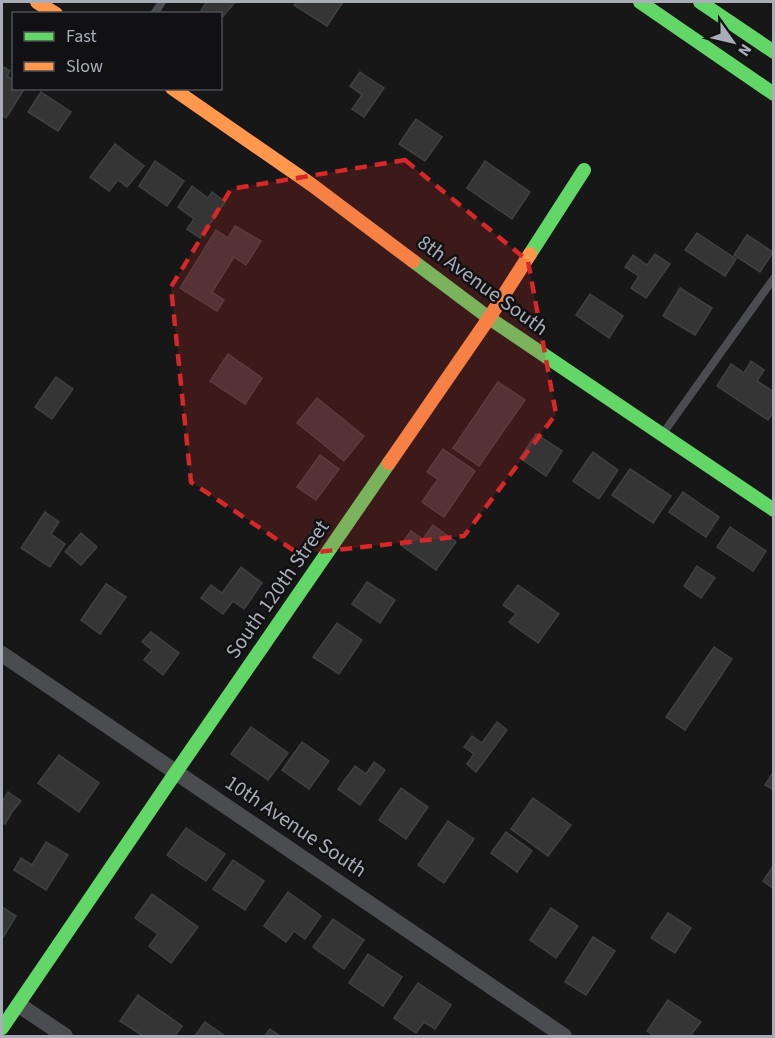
<svg xmlns="http://www.w3.org/2000/svg" width="775" height="1038" font-family="'Source Sans 3',sans-serif">
  <rect width="100%" height="100%" fill="#171717"/>
  <g fill="#353536" stroke="#3f4043" stroke-width="1.5">
    <path d="M204 2H235L220 20V14H206L201 10 206 3Z"/>
    <path d="M297 2H343L327 26 294 5Z"/>
    <path d="M2 66 10 71 7 76 14 80V88H25L6 118 2 115Z"/>
    <path d="M360 72 384 88 364 117 352 109 362 95 350 86Z"/>
    <path d="M41 92 71 112 58 131 28 112Z"/>
    <path d="M416 119 442 137 425 161 399 144Z"/>
    <path d="M115 144 144 166 127 187 118 180 109 191 90 177Z"/>
    <path d="M155 161 184 181 167 206 139 186Z"/>
    <path d="M485 161 530 192 512 219 467 188Z"/>
    <path d="M192 186 208 198 212 192 225 202 200 238 187 229 194 219 178 207Z"/>
    <path d="M235 226 261 241 246 265 234 257 212 292 224 300 217 311 180 288 216 230 228 238Z"/>
    <path d="M697 233 736 259 725 276 685 250Z"/>
    <path d="M747 235 773 252 760 272 734 255Z"/>
    <path d="M655 254 670 264 646 298 631 288 639 276 625 267 633 255 647 265Z"/>
    <path d="M680 288 712 308 695 335 663 316Z"/>
    <path d="M590 294 623 316 609 338 576 315Z"/>
    <path d="M228 354 262 378 245 404 210 381Z"/>
    <path d="M751 361 764 370 757 381 774 392V411L768 420 717 386 731 364 744 373Z"/>
    <path d="M56 377 73 389 52 419 35 407Z"/>
    <path d="M498 382 525 400 479 466 453 448Z"/>
    <path d="M317 398 364 436 344 461 297 423Z"/>
    <path d="M536 434 562 451 546 476 520 458Z"/>
    <path d="M443 449 475 471 444 517 422 502 438 479 427 472Z"/>
    <path d="M593 452 618 470 599 499 573 481Z"/>
    <path d="M320 455 339 469 316 500 297 487Z"/>
    <path d="M630 469 671 496 653 523 612 495Z"/>
    <path d="M683 492 719 517 706 537 669 512Z"/>
    <path d="M45 512 59 522 51 534 65 544 50 567 21 548Z"/>
    <path d="M433 525 456 542 436 570 401 545 411 531 423 539Z"/>
    <path d="M730 527 766 551 753 571 717 547Z"/>
    <path d="M81 533 97 547 81 565 65 552Z"/>
    <path d="M697 566 715 578 701 598 684 586Z"/>
    <path d="M241 567 262 583 244 609 233 601 223 614 201 598 211 585 222 593Z"/>
    <path d="M367 582 395 600 380 623 352 604Z"/>
    <path d="M106 584 126 597 100 634 81 620Z"/>
    <path d="M518 585 559 614 538 643 509 622 516 614 503 605Z"/>
    <path d="M337 623 362 640 339 674 313 657Z"/>
    <path d="M151 632 179 653 163 675 144 660 152 650 142 642Z"/>
    <path d="M714 647 732 659 685 730 666 717Z"/>
    <path d="M497 722 507 730 476 772 467 764 474 754 464 747 472 736 482 743Z"/>
    <path d="M251 727 288 753 268 780 231 754Z"/>
    <path d="M302 742 329 761 309 789 282 770Z"/>
    <path d="M59 755 99 783 79 812 38 783Z"/>
    <path d="M374 762 385 770 360 805 338 789 355 766 366 774Z"/>
    <path d="M774 771V790L765 785Z"/>
    <path d="M401 788 428 807 406 839 379 820Z"/>
    <path d="M8 792 21 801 12 812 5 824 2 822V802Z"/>
    <path d="M533 798 571 825 548 856 511 829Z"/>
    <path d="M448 821 474 839 444 883 418 865Z"/>
    <path d="M186 828 225 854 206 881 167 855Z"/>
    <path d="M506 832 532 851 517 872 491 853Z"/>
    <path d="M46 842 68 855 46 890 14 870 21 858 32 865Z"/>
    <path d="M233 860 264 881 245 910 213 889Z"/>
    <path d="M774 865V889L763 881Z"/>
    <path d="M288 892 321 916 305 939 294 931 286 942 264 926Z"/>
    <path d="M152 894 198 927 171 963 149 946 158 934 135 918Z"/>
    <path d="M2 907 16 916 2 939Z"/>
    <path d="M551 908 578 926 556 958 530 940Z"/>
    <path d="M668 913 691 928 675 953 651 938Z"/>
    <path d="M333 919 364 940 344 969 313 947Z"/>
    <path d="M593 937 615 951 586 995 565 982Z"/>
    <path d="M368 954 402 977 383 1006 349 983Z"/>
    <path d="M418 983 451 1005 435 1029 424 1022 416 1033 394 1018Z"/>
    <path d="M138 995 182 1026 175 1036H143L120 1021Z"/>
    <path d="M668 1000 701 1022 690 1036H654L647 1031Z"/>
    <path d="M205 1022 225 1036H195Z"/>
    <path d="M270 1029 280 1036H265Z"/>
  </g>
  <g fill="none" stroke-linecap="round" stroke-linejoin="round">
    <g stroke="#4b4c50" stroke-width="8">
      <path d="M154 14 162 2"/>
      <path d="M664 432 774 278"/>
    </g>
    <g stroke="#4b4c50" stroke-width="16">
      <path d="M2 654 564 1036"/>
      <path d="M19 1005 65 1036"/>
    </g>
    <g stroke="#63d668" stroke-width="14">
      <path d="M640 2 774 94"/>
      <path d="M700 2 774 52"/>
      <path d="M530 254 584 170"/>
      <path d="M413 261 489 318 774 510"/>
      <path d="M2 1028 176 772 389 463"/>
    </g>
    <g stroke="#ff974d" stroke-width="14">
      <path d="M37 2 56 14"/>
      <path d="M172 88 312 185 413 261"/>
      <path d="M389 463 489 318 530 254"/>
    </g>
  </g>
  <path fill="#d62828" fill-opacity="0.2" stroke="#d62828" stroke-width="4.5" stroke-dasharray="12 8" stroke-linejoin="round" d="M405 160 528 261 556 414 464 536 299 554 191 482 171 287 231 189Z"/>
  <g text-anchor="middle" stroke-width="5" stroke-linejoin="round" paint-order="stroke">
    <g font-size="21" fill="#a8adb8" stroke="#111113">
      <text transform="translate(483 285) rotate(36)" y="7">8th Avenue South</text>
      <text transform="translate(277 589) rotate(-55)" y="7">South 120th Street</text>
      <text transform="translate(296 826) rotate(34)" y="7">10th Avenue South</text>
    </g>
  </g>
  <rect width="775" height="1038" fill="none" stroke="#a8adb8" stroke-width="6"/>
  <rect x="12" y="12" width="210" height="78" fill="#111113" stroke="#4d4f55" stroke-width="1.5"/>
  <rect x="24" y="32" width="30" height="9" fill="#63d668" stroke="#4d4f55" stroke-width="1.5"/>
  <text x="66" y="42" font-size="18" fill="#a8adb8">Fast</text>
  <rect x="24" y="62" width="30" height="9" fill="#ff974d" stroke="#4d4f55" stroke-width="1.5"/>
  <text x="66" y="72" font-size="18" fill="#a8adb8">Slow</text>
  <g transform="translate(733 42) rotate(124)" stroke="#111113" stroke-width="4.5" paint-order="stroke">
  <path d="M0-4.5L10 22L0 15L-10 22Z" fill="#a8adb8"/>
  <text y="-9" font-size="16" font-weight="bold" text-anchor="middle" fill="#a8adb8">N</text>
  </g>
</svg>
